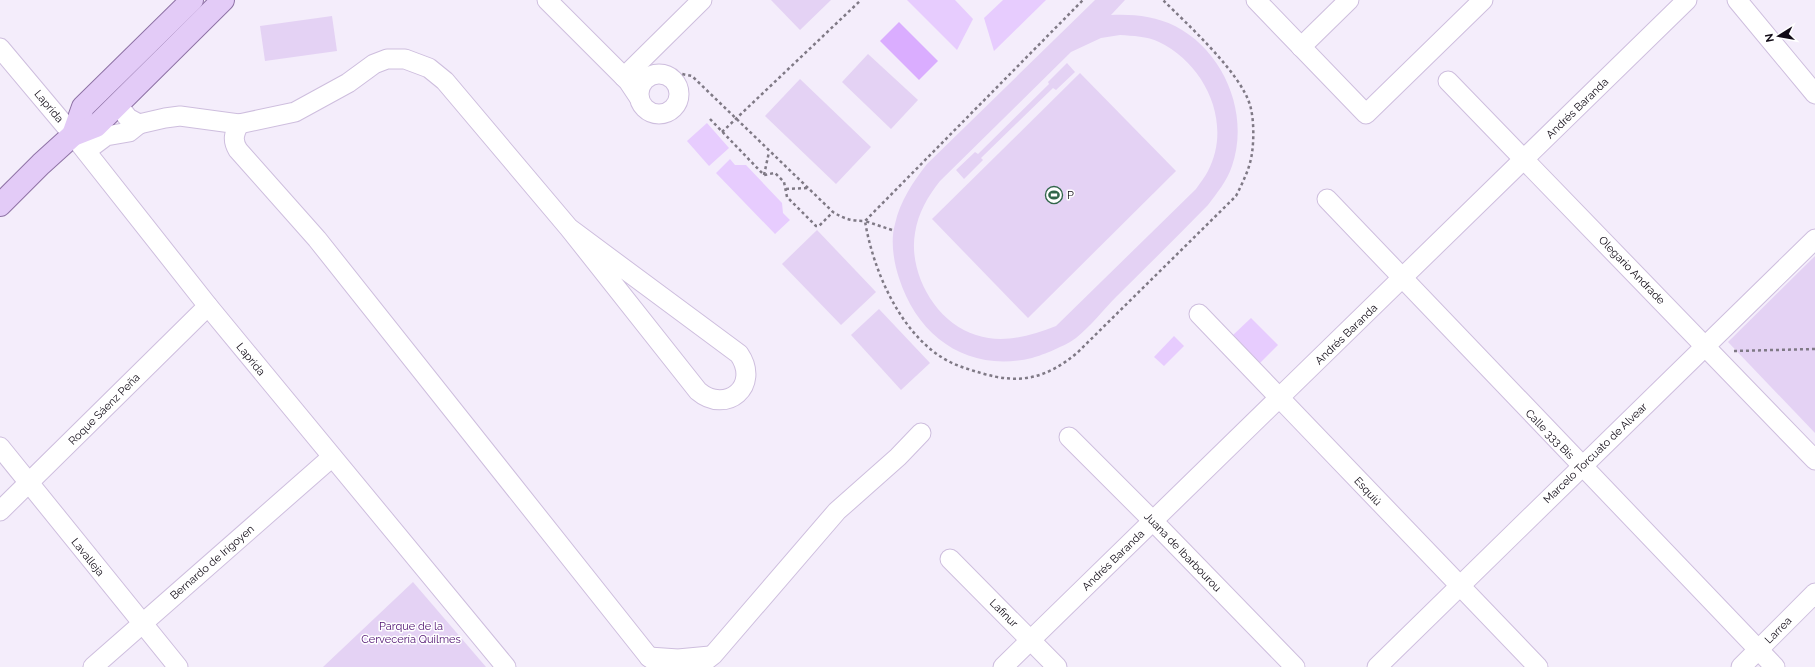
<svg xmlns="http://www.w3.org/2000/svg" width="1815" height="667" font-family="Raleway,sans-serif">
  <rect width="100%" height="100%" fill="#f4edfb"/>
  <g fill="#e4d2f4" fill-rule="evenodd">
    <path d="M771 0H831L800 30Z"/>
    <path d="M1095 0H1125L1111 15C1133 14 1155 16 1175 26 1224 51 1250 114 1232 166 1227 181 1217 193 1208 205 1178 236 1147 266 1116 297 1103 310 1091 326 1076 338 1067 345 1043 355 1032 358 969 373 918 338 899 278 894 263 890 241 895 224 900 201 913 182 927 164ZM1120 35C1133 36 1147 36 1159 42 1205 64 1233 123 1208 171 1205 177 1200 183 1196 189L1056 326C1030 336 1003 344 976 335 936 323 908 273 915 233 918 213 928 196 940 181L1071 52 1101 38Z"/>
    <path d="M332 16 337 51 265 61 260 26Z"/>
    <path d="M868 54 918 100 891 129 842 82Z"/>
    <path d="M1067 63 1075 72 1056 90 1053 88 981 158 983 160 964 179 956 170 975 152 978 154 1049 84 1048 82Z"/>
    <path d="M1080 73 1176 171 1028 318 932 219Z"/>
    <path d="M800 79 871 147 836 184 765 116Z"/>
    <path d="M817 230 876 292 841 325 782 264Z"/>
    <path d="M1815 256V433L1728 342Z"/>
    <path d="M879 309 930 363 901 390 851 335Z"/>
    <path d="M413 582 486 667H323Z"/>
  </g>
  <path fill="#daadff" d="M899 22 938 61 919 80 880 41Z"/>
  <g fill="#e7ccfe">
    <path d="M907 0H955L973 19 957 50Z"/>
    <path d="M1003 0H1046L994 51 984 18Z"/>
    <path d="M707 123 729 148 709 166 687 141Z"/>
    <path d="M730 159 735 165H746L782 203 783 213 790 220 775 234 716 173Z"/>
    <path d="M1251 318 1278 345 1260 363 1233 335Z"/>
    <path d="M1174 336 1184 346 1164 366 1154 357Z"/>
  </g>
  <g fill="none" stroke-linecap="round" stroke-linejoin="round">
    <g stroke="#cebede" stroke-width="21">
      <g id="minor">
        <path d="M547 0 628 81 638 96"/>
        <path d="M1256 0 1366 114 1483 0"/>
        <path d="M1737 0 1815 94"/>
        <path d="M1301 47 1349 0"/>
        <path d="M0 48 73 135 208 306 506 667"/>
        <circle cx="659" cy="94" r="20"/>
        <path d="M624 77 702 0"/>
        <path d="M1448 81 1815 460"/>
        <path d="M118 105 128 118 139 124 165 118 180 116 239 124 295 112 348 83 374 64 387 59H405L429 68 445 81 569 228 698 391C726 415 761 386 739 354L569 228"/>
        <path d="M239 124C234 134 232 140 238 150L317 239 649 657 663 667"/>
        <path d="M86 151 106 136 129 132 139 124"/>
        <path d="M1327 199 1775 667"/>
        <path d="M1199 314 1538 667"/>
        <path d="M1069 437 1153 521 1295 667"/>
        <path d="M0 447 178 667"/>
        <path d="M0 511 208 306"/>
        <path d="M950 559 1057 667"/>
        <path d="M649 657 678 659 710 656"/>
        <path d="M93 667 332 457"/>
        <path d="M694 667 700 665 713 655 837 511 898 457 921 433"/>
        <path d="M1003 667 1687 0"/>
        <path d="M1377 667 1815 239"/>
        <path d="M1741 667 1815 593"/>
      </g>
    </g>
    <g stroke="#8e72a5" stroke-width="24">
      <g id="major">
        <path d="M73 135 83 107 192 0"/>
        <path d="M0 205 41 164 73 135 96 126 223 0"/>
      </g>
    </g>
    <g stroke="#7f7985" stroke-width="2.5" stroke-dasharray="3 3" stroke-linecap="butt">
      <path d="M672 80 682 74 692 76 833 212C844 219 852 221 865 221L1083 0"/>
      <path d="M710 119 764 175 775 173 784 182 787 197 816 226H819L833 212"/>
      <path d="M722 132 861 0"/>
      <path d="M764 175 769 152"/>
      <path d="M786 189 807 188"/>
      <path d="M892 230 865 221C873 271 902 338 950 362 960 367 971 370 981 373 1020 385 1047 378 1077 353L1236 196C1243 182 1250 168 1252 153 1254 139 1254 119 1250 105 1240 72 1188 25 1163 0"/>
      <path d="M1734 351 1815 349"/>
    </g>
    <use href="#minor" stroke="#fff" stroke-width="19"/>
    <use href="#major" stroke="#e3cbf7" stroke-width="22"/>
  </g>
  <defs>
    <g id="stadium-ring" transform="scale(0.9)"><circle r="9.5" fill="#fff" stroke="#31654a" stroke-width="1.5"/><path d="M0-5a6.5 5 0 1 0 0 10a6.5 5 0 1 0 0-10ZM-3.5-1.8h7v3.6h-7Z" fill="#31654a"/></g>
  </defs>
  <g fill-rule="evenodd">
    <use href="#stadium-ring" x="1054" y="195"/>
  </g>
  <g text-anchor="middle" stroke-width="3" stroke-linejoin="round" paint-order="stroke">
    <g font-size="11" fill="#110b16" stroke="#fff">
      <text transform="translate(49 106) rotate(50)" y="4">Laprida</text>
      <text transform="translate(1577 108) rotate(-44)" y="4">Andrés Baranda</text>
      <text transform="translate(1632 270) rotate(46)" y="4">Olegario Andrade</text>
      <text transform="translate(1346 334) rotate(-44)" y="4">Andrés Baranda</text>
      <text transform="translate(251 359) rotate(51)" y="4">Laprida</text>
      <text transform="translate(104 409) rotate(-45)" y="4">Roque Sáenz Peña</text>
      <text transform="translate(1550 434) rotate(46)" y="4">Calle 333 Bis</text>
      <text transform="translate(1595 453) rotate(-44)" y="4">Marcelo Torcuato de Alvear</text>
      <text transform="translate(1368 491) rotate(47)" y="4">Esquiú</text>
      <text transform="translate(1183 552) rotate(46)" y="4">Juana de Ibarbourou</text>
      <text transform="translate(88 557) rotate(51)" y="4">Lavalleja</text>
      <text transform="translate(1113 560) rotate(-44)" y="4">Andrés Baranda</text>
      <text transform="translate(212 562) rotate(-41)" y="4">Bernardo de Irigoyen</text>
      <text transform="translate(1004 613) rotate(45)" y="4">Lafinur</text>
      <text transform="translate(1778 630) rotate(-45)" y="4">Larrea</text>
    </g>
    <g font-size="11" fill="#110b16" stroke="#fff" text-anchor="start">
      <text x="1067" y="199">P</text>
    </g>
    <g font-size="11" fill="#4d0f70" stroke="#fff">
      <text x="411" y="630">Parque de la<tspan x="411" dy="13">Cervecería Quilmes</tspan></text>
    </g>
  </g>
  <g transform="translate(1779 36) rotate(259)" stroke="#ffffff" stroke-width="3" paint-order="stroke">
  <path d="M0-3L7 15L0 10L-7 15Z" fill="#110b16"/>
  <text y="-6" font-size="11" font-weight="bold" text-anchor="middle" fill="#110b16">N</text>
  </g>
</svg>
